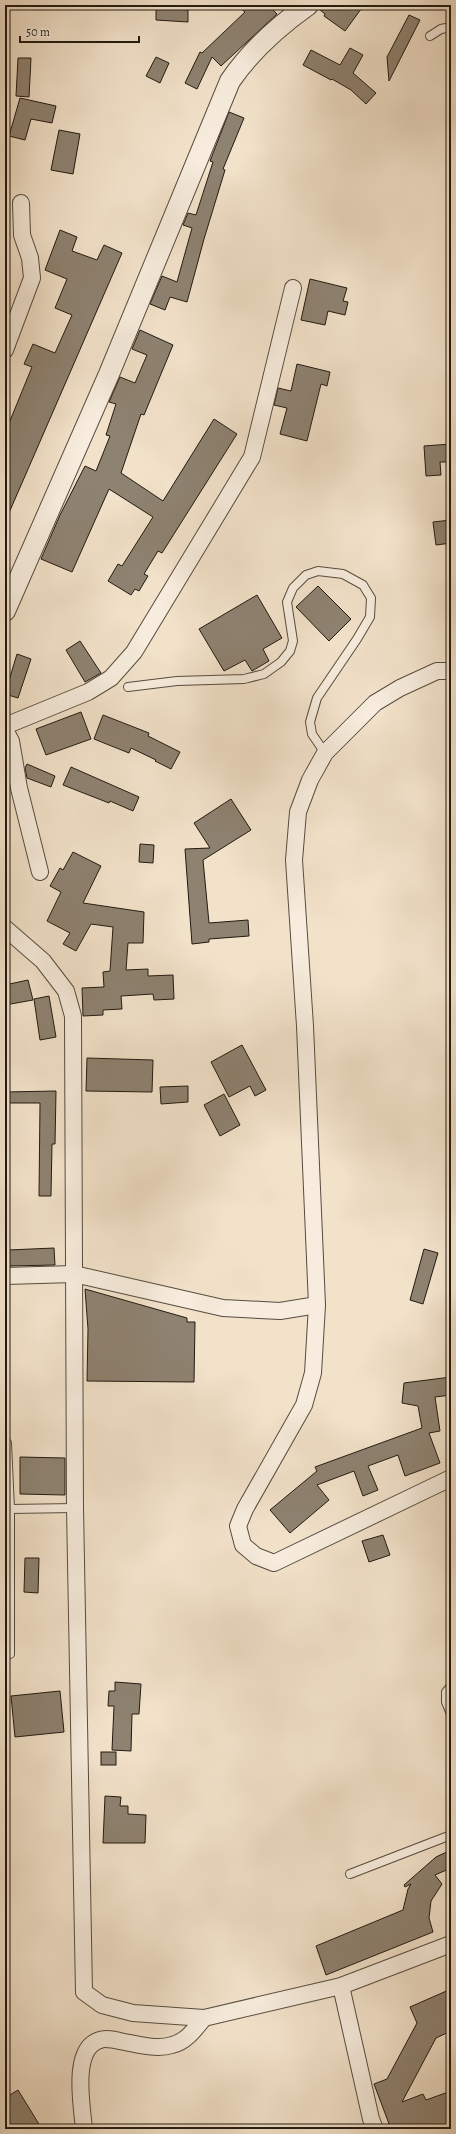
<svg xmlns="http://www.w3.org/2000/svg" width="456" height="2134" font-family="Alegreya,serif">
  <rect width="100%" height="100%" fill="#f2e2ca"/>
  <filter id="stains"><feTurbulence type="fractalNoise" baseFrequency=".005" numOctaves="4"/><feColorMatrix values="0 0 0 0 .2 0 0 0 0 .09 0 0 0 0 .02 0 0 0 .5 -.17"/></filter>
  <radialGradient id="worn" r=".72"><stop offset=".6" stop-color="#630" stop-opacity="0"/><stop offset="1" stop-color="#630" stop-opacity=".3"/></radialGradient>
  <g fill="#8e8271" stroke="#221a11">
    <path d="M237 5H268L277 14 221 66 212 57 197 89 185 83 200 52 202 53 245 12Z"/>
    <path d="M319 5H364L345 31 324 16 325 14 319 9Z"/>
    <path d="M156 8 188 10V22L156 20Z"/>
    <path d="M409 15 420 20 389 81 387 57Z"/>
    <path d="M350 48 363 55 353 73 376 93 366 104 351 90 332 79 331 80 303 65 311 50 340 65Z"/>
    <path d="M156 57 169 63 160 83 146 76Z"/>
    <path d="M18 58H31L29 97 16 96Z"/>
    <path d="M20 98 56 106 52 123 31 119 25 140 9 136Z"/>
    <path d="M229 112 244 118 223 169 225 170 204 239 187 302 170 297 165 310 150 304 162 276 177 282 192 228 183 225 188 213 196 215 213 162 210 161Z"/>
    <path d="M59 130 80 134 73 174 51 170Z"/>
    <path d="M60 230 77 237 72 251 97 260 104 245 122 253 5 522V433L32 367 24 364 33 344 55 353 72 315 55 308 67 279 45 270Z"/>
    <path d="M310 279 347 288 343 301 348 302 345 315 328 311 325 325 301 320Z"/>
    <path d="M140 330 173 345 144 415 141 414 121 473 163 501 214 419 237 434 162 553 158 551 144 574 148 576 139 591 135 589 131 595 108 581 118 564 122 566 153 517 109 489 72 572 41 559 60 515 85 466 96 471 110 436 106 435 116 404 109 402 120 377 135 383 147 355 132 349Z"/>
    <path d="M297 364 330 372 327 386 321 384 307 441 280 434 287 408 274 405 278 388 291 391Z"/>
    <path d="M451 444V462H440L441 475 426 476 424 446Z"/>
    <path d="M451 520V543L436 545 433 522Z"/>
    <path d="M318 586 351 619 329 641 296 607Z"/>
    <path d="M257 595 282 638 263 649 269 661 252 671 245 660 224 671 199 629Z"/>
    <path d="M80 641 101 673 85 682 66 650Z"/>
    <path d="M17 654 31 659 18 698 5 694Z"/>
    <path d="M81 712 91 739 46 755 36 729Z"/>
    <path d="M103 715 149 733 148 736 180 752 171 769 155 761 156 760 131 748 129 753 94 739Z"/>
    <path d="M27 764 55 776 51 787 27 778 25 768Z"/>
    <path d="M71 767 139 797 133 811 110 801 109 803 63 785Z"/>
    <path d="M231 799 251 830 203 860 209 923 248 920 249 936 209 939V942L192 944 185 849 210 848 194 823Z"/>
    <path d="M140 844 154 845 153 863 139 862Z"/>
    <path d="M73 852 101 866 83 903 144 912 143 943H128L126 970 148 969V976L173 975 174 999 154 1000 153 994 121 996 122 1009 103 1010V1015L83 1016 82 988 104 987 103 972 110 971 113 927 91 924 76 951 63 944 70 933 47 921 61 892 50 886 60 868 63 870Z"/>
    <path d="M28 980 33 1000 5 1005V985Z"/>
    <path d="M49 996 56 1037 40 1040 34 999Z"/>
    <path d="M242 1045 266 1090 255 1096 250 1086 229 1097 211 1062Z"/>
    <path d="M87 1058 153 1060 152 1092 86 1091Z"/>
    <path d="M188 1086V1102L161 1104 160 1087Z"/>
    <path d="M56 1091 55 1144H52L51 1196H39L40 1103H5V1092Z"/>
    <path d="M224 1094 240 1125 220 1136 204 1105Z"/>
    <path d="M54 1248 55 1265 9 1266 8 1250Z"/>
    <path d="M424 1249 438 1253 423 1304 410 1300Z"/>
    <path d="M85 1289 187 1318V1322H195L194 1382 87 1381 88 1329Z"/>
    <path d="M451 1377V1395L435 1397 440 1431 429 1433 440 1463 405 1476 398 1455 368 1466 378 1490 363 1496 354 1471 317 1485 329 1500 290 1533 270 1510 317 1471 315 1467 422 1428 418 1406 402 1403 404 1383Z"/>
    <path d="M20 1457 65 1458V1495L20 1494Z"/>
    <path d="M383 1535 390 1555 369 1562 362 1541Z"/>
    <path d="M25 1558H39L38 1593 24 1592Z"/>
    <path d="M115 1682 141 1684 139 1714H132L131 1751 112 1750 114 1706H108L109 1691H115Z"/>
    <path d="M60 1691 64 1732 15 1737 11 1696Z"/>
    <rect x="101" y="1752" width="15" height="13"/>
    <path d="M105 1796 121 1797 120 1806H128V1814L146 1815 145 1843H103Z"/>
    <path d="M451 1850V1868L435 1875 442 1884 431 1901 429 1918 433 1932 326 1975 316 1946 403 1910 408 1889 411 1884 405 1887 404 1885 436 1857Z"/>
    <path d="M451 1989V2031L436 2038 402 2102 423 2094 426 2100 451 2091V2129H391L374 2084 387 2079 417 2023 410 2007Z"/>
    <path d="M18 2090 42 2129H5V2098Z"/>
  </g>
  <g fill="none" stroke-linecap="round" stroke-linejoin="round">
    <g stroke="#564c3f" stroke-width="10">
      <g id="service">
        <path d="M430 36 441 29 451 27"/>
        <path d="M128 687 177 681 244 679 264 674 281 662 290 651 293 641 287 602 293 588 306 575 318 571 343 574 363 585 371 598 370 617 357 639 317 698 310 722 312 734 325 753"/>
        <path d="M7 1443 10 1509V1654"/>
        <path d="M10 1509 75 1508"/>
        <path d="M451 1686 446 1692V1702L451 1714"/>
        <path d="M350 1874 451 1835"/>
      </g>
    </g>
    <g stroke="#564c3f" stroke-width="18">
      <g id="minor">
        <path d="M5 350 32 278 30 258 22 235 21 203"/>
        <path d="M5 726 88 692 111 678 134 652 252 457 293 288"/>
        <path d="M5 730 11 741 19 788 40 872"/>
        <path d="M5 928 43 961 66 991 73 1016 75 1508 84 1992 102 2005 133 2013 204 2018 341 1986 451 1944"/>
        <path d="M5 1276 74 1274 223 1308 280 1311 317 1305 305 1026 294 860 298 812 310 780 325 753 375 703 400 688 437 671H451"/>
        <path d="M317 1305 313 1373 304 1405 245 1509 238 1526 243 1545 256 1556 274 1563 451 1478"/>
        <path d="M341 1986 371 2119 375 2129"/>
        <path d="M84 2129C82 2106 71 2048 100 2040 107 2037 122 2042 130 2043 144 2046 159 2049 172 2045 186 2042 195 2029 204 2018"/>
      </g>
    </g>
    <g stroke="#564c3f" stroke-width="22">
      <path id="tertiary" d="M5 611 109 374 230 81C251 50 277 27 308 5"/>
    </g>
    <use href="#service" stroke="#f7ecdd" stroke-width="8"/>
    <use href="#minor" stroke="#f7ecdd" stroke-width="16"/>
    <use href="#tertiary" stroke="#f7ecdd" stroke-width="20"/>
  </g>
  <rect width="456" height="2134" fill="none" stroke="#f2e2ca" stroke-width="20"/>
  <rect x="6" y="6" width="444" height="2122" fill="none" stroke="#221a11" stroke-width="2"/>
  <rect x="10" y="10" width="436" height="2114" fill="none" stroke="#221a11"/>
  <path d="M20 36v6h119v-6" fill="none" stroke="#221a11" stroke-width="2"/>
  <text x="26" y="36" font-size="12" fill="#221a11" stroke="#f7ecdd" stroke-width="3" paint-order="stroke">50 m</text>
  <rect width="100%" height="100%" filter="url(#stains)"/>
  <rect width="100%" height="100%" fill="url(#worn)"/>
</svg>
